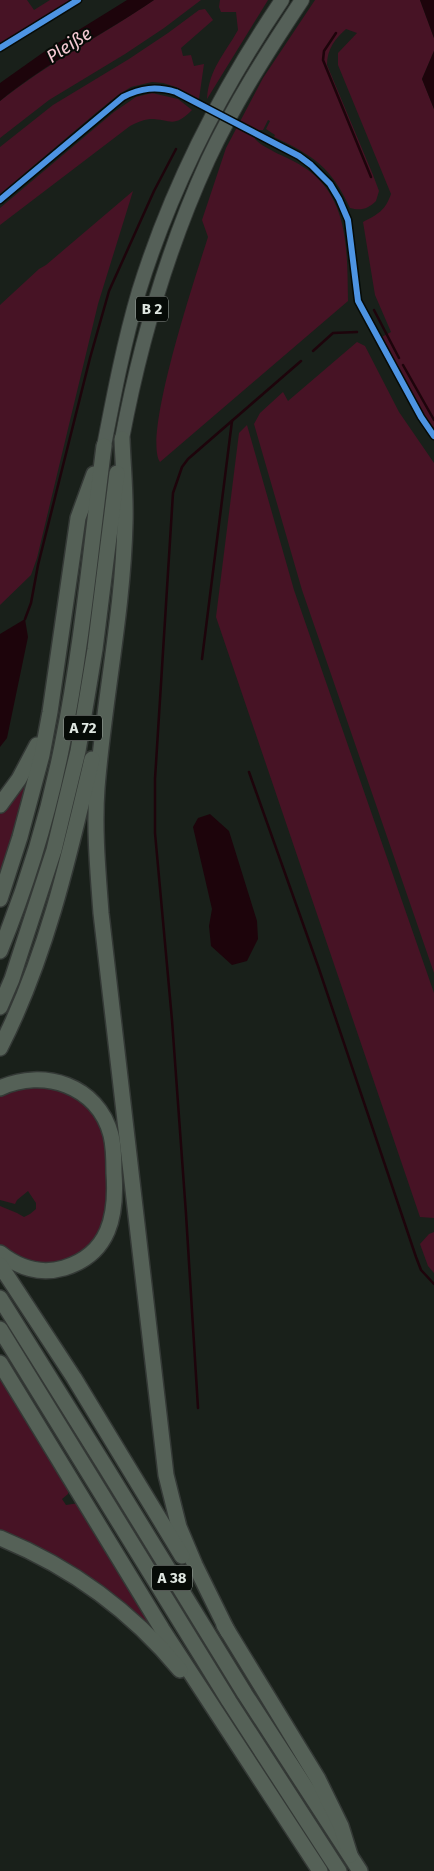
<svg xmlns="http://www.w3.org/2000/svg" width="434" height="1871" font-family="'Fira Sans',sans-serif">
  <rect width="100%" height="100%" fill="#19201a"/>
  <g fill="#471325">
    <path d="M0 0H27L34 10 50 0H75L0 46Z"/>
    <path d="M154 0H201L164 28 125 54 49 100 0 138V101C48 63 103 35 154 0Z"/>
    <path d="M220 0H268L207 99C209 69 224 55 238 30L236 12H221L219 7Z"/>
    <path d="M315 0H420L434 38V51L422 79 434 109V436L378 339 391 332 375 295 363 222C378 214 385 211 391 194L338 65V53L357 33 346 29C335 39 327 49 327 65L373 175 379 191 376 201C368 209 361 211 350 208 331 167 314 156 274 137L275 135 266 129 270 121 268 120 263 130H260L255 139C265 150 291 158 305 168 350 198 347 253 348 301L160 462C142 436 197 272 208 237L202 220 226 148 263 78Z"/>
    <path d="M205 9 213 20 181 48 183 56 191 55 194 66 204 64 199 99 176 87 163 83 152 82 131 87 118 95 97 112 0 194V147L53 105 129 59 168 33 199 10Z"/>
    <path d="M152 93 178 99 192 110C173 129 171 119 150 119 142 120 136 123 130 126L0 225V208L114 112 136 97Z"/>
    <path d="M133 191 98 304 37 558 31 575 0 605V305L39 269 46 265Z"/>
    <path d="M357 342 365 346 399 412 434 463V973L302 590 254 424 260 413 283 392 288 401Z"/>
    <path d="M247 425 294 590 434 993V1218L420 1217 216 617 239 433Z"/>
    <path d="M33 768 0 879V812Z"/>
    <path d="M36 1084 75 1095 92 1111 105 1134 110 1193 106 1220 89 1248 61 1264H29L0 1248V1206L17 1213 24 1217 30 1214 36 1209V1203L28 1191 17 1200 15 1204 0 1200V1094Z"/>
    <path d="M434 1232V1273L428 1266 420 1244 429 1234Z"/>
    <path d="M0 1366 71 1484 68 1494 62 1499 66 1505 79 1503 169 1642 0 1532Z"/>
  </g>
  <g fill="#1d040b">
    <path d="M127 0H154C103 35 47 62 0 101V83L48 49Z"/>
    <path d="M420 0H434V38Z"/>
    <path d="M434 51V109L422 79Z"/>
    <path d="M25 619 28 637 7 738 0 747V634Z"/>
    <path d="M210 814 229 831 257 921 258 939 247 961 232 965 211 946 209 926 212 909 193 827 198 818Z"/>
  </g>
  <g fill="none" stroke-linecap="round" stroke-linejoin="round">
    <g stroke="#1d040b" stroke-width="2.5">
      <path d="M336 33 324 51 323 60 371 177"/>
      <path d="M374 310 399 358"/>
      <path d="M313 351 333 333 357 332"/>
      <path d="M403 365 434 420"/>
      <path d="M25 619 31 603 38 565 90 358 109 291 154 191 176 149"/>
      <path d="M202 659 232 421"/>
      <path d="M249 772 318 966 416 1257 421 1270 434 1284"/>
      <path d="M198 1408 186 1214 172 1020 155 833V779L173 493 182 467 188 459 301 361"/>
    </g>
    <g stroke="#343936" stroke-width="16">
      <g id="trunk">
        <path d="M122 439C140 343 167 250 208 160 234 104 268 51 302 0"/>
        <path d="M104 446C114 394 124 342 139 291 171 188 221 90 282 0"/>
      </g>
    </g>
    <g stroke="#343936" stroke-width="18">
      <g id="motorway">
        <path d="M122 439C123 467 126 495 125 523 123 612 104 699 97 788 94 830 98 872 101 913L166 1475 179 1527 195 1565 228 1632"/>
        <path d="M0 805 19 779 37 745"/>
        <path d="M0 899 20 837 42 755 50 712 78 518 94 474"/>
        <path d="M0 951C27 885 48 816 62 746 82 647 91 546 104 446"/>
        <path d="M0 1007 12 979 54 850 78 751 95 649 117 473"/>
        <path d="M0 1048C46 958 69 857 92 759"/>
        <path d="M0 1088C43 1068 98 1085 111 1135 114 1147 114 1160 114 1173 117 1215 110 1254 64 1268 40 1275 19 1268 0 1253"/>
        <path d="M0 1265 74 1378 182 1556"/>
        <path d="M0 1298 105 1466 245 1694 360 1871"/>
        <path d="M0 1329 229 1701 339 1871"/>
        <path d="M0 1363 162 1629 320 1871"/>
        <path d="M0 1538C71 1567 132 1612 180 1670"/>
        <path d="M224 1625 318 1779 341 1826 350 1855"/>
      </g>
    </g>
    <use href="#trunk" stroke="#556058" stroke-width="14"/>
    <use href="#motorway" stroke="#556157" stroke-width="15"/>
    <g stroke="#060b07" stroke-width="9">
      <g id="cycleway">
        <path d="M0 48 78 0"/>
        <path d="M0 200 123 97C141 88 156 86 176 92L299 156 311 165 330 184 339 199 348 220 358 301 421 417 434 436"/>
      </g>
    </g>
    <use href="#cycleway" stroke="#4d94e3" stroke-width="6"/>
  </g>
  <g text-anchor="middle" stroke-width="4" stroke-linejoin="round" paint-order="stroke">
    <g fill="#060b07" stroke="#9ea5a0" stroke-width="1">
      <rect x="136" y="296.5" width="32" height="25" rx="4"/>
      <rect x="64" y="715.5" width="38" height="25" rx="4"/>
      <rect x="152" y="1565.5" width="40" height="25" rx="4"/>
    </g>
    <g font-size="15" font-weight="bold" fill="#dfe7e1">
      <text x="152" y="314">B 2</text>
      <text x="83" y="733">A 72</text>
      <text x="172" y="1583">A 38</text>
    </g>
    <g font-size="18" font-style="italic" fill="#f3c8d2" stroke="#060b07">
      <text transform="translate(69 45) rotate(-33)" y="6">Pleiße</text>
    </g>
  </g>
</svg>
